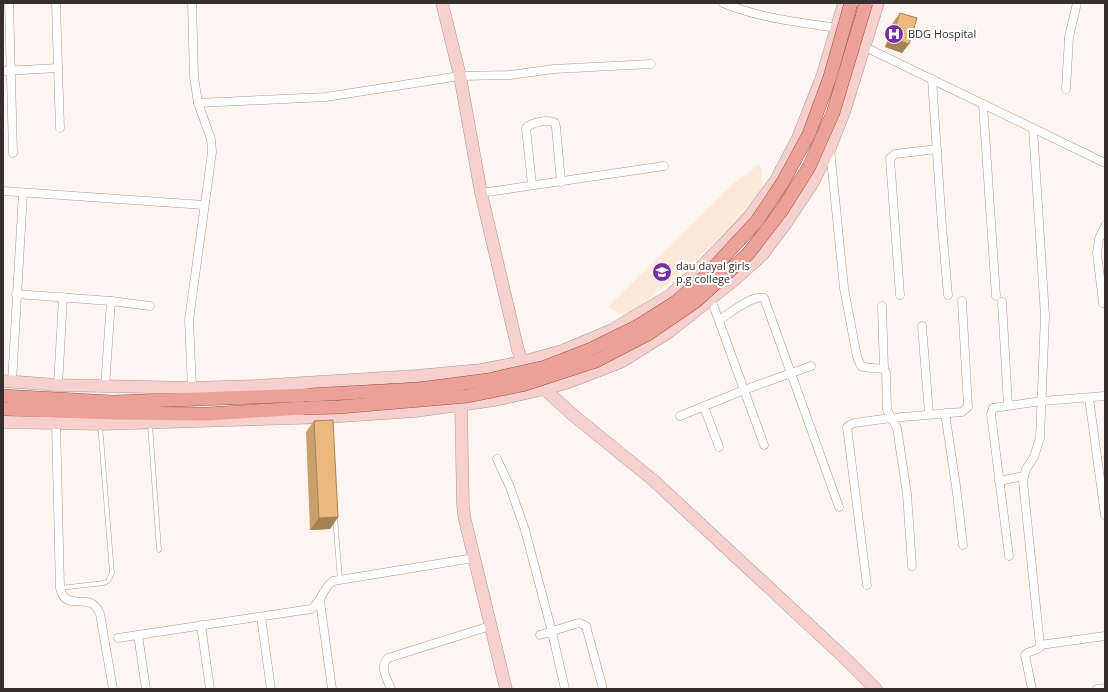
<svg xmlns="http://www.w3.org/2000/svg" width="1108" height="692" font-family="'Open Sans',sans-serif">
  <rect width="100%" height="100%" fill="#fef5f0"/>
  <path fill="#fde9da" d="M760 164 764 194 716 242 646 302 649 322 630 319 608 307 734 183Z"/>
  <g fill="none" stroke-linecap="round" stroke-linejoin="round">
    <g stroke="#a69b96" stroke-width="5">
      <g id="lane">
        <path d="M150 424 159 550"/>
        <path d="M335 517 340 580"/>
        <path d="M60 588 104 583 108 581 112 573 100 425"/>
      </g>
    </g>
    <g stroke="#a69b96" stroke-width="9">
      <g id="street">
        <path d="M9 3 13 153"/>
        <path d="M723 3C759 18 798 22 836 28"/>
        <path d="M865 47 1105 163"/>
        <path d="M58 68 60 128"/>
        <path d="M3 71 58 68 56 3"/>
        <path d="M932 79 942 227 948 295"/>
        <path d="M1066 89 1069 37 1077 3"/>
        <path d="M198 103 326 97 460 76 510 75 554 69 651 64"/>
        <path d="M983 104 996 296"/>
        <path d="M830 149 844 288 857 357 861 366C868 369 876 367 884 369L886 373 887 410 897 428 907 494 912 566"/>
        <path d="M532 185 526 128C532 122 548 119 555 123L556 127 561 182"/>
        <path d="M3 191 204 205"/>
        <path d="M481 193 664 166"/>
        <path d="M16 294 111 301 150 306"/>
        <path d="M900 295 890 158 895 154 937 149"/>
        <path d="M711 299 764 445"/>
        <path d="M1002 302 1008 405"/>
        <path d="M1103 303 1097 253 1099 239 1105 226"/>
        <path d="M882 306 884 369"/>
        <path d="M719 320C729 314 753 294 764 298L839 507"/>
        <path d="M922 326 929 414"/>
        <path d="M12 382 23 193"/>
        <path d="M58 385 63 297"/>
        <path d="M105 386 111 301"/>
        <path d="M192 388 189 320 212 152 211 139 198 103 194 77 192 3"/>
        <path d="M1089 398 1105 515"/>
        <path d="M704 407 719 447"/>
        <path d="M945 413 956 486 963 545"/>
        <path d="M680 416 744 390 811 366"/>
        <path d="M56 423 60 588C61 591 62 595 64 597 74 608 91 592 100 614L113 689"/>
        <path d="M497 459 510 487 525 530 552 632 565 689"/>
        <path d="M999 481 1024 476"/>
        <path d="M1009 556 991 414 993 408 1042 401 1105 396"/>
        <path d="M867 585 847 427 850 425 854 423 891 418 962 412 968 407 962 301"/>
        <path d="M320 601 332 689"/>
        <path d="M261 617 271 689"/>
        <path d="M201 625 210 689"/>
        <path d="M138 635 146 689"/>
        <path d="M540 635 575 624 580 623 586 626 603 689"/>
        <path d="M118 638 311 609C323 601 322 588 333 581L474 558"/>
        <path d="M1040 645 1105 636"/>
        <path d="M391 689C387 679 379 666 388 658L490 626"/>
        <path d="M1032 689 1025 655C1029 650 1036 652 1040 647V645L1023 481 1026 469 1034 457 1040 438 1045 316 1033 128"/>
        <path d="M1097 689 1105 688"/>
      </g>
    </g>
    <g stroke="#a69b96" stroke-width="13">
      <g id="secondary">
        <path d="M442 3 460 76 481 193 518 350 525 368"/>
        <path d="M3 381 58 385 192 388 255 386 416 376 481 370 522 362 562 351 612 330 669 296 695 273 722 246 749 217 776 180 798 138 822 77 844 3"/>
        <path d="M540 385 573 415 653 480 849 662 876 689"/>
        <path d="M461 406 463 506 465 520 506 689"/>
        <path d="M3 422 100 424 327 417 415 411 495 400 544 389 569 382 621 362 669 332 733 281 762 255 786 223 812 184 830 148 844 112 878 3"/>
      </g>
    </g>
    <g stroke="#a35047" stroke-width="14">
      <g id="primary">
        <path d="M3 396 113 402 309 395"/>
        <path d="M3 409 114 413 207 414 304 408"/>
      </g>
    </g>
    <use href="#lane" stroke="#fff" stroke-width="4"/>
    <use href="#street" stroke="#fff" stroke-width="8"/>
    <use href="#secondary" stroke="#f5d0cc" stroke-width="12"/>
    <use href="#primary" stroke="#eba199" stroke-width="13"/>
    <g stroke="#a35047" stroke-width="14" stroke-linecap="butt">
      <g id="primary-bridge">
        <path d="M309 395 419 389 488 380 545 367 591 349 638 326 676 302 706 276 757 221 783 182 809 134 830 77 851 3"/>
        <path d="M304 408 339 407 468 396 522 385 596 361 648 334 695 302 748 254 782 210 809 167 833 113 866 3"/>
      </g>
    </g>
    <use href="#primary-bridge" stroke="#eba199" stroke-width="13"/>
  </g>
  <g fill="#ca9f6c">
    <path d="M900 13 909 44 902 53 885 47 893 22Z"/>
    <path d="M314 421 338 517 330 529 310 530 306 432Z"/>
  </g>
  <g fill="#a48258">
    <path d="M891 38 909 44 902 53 885 47Z"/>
    <path d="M338 517 330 529 310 530 319 518Z"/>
  </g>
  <g fill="#ebb97d" stroke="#a48258">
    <path d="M900 13 917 18 909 44 891 38Z"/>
    <path d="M333 420 338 517 319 518 314 421Z"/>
  </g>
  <defs>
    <g id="hospital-disc" transform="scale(1)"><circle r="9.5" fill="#772fa2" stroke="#fff"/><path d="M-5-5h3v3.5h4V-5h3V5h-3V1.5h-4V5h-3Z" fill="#fff"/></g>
    <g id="university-disc" transform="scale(1)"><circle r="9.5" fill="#772fa2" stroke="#fff"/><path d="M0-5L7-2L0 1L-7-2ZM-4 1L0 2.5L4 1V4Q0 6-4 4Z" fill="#fff"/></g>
  </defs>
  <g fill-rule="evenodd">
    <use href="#hospital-disc" x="894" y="34"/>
    <use href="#university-disc" x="662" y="272"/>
  </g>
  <g text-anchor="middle" stroke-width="4" stroke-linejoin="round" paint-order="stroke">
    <g font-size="11" fill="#35302e" stroke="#fff" text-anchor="start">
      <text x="908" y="38">BDG Hospital</text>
      <text x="676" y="270">dau dayal girls<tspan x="676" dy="13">p.g college</tspan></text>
    </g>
  </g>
  <rect width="1108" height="692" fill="none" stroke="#35302e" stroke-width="8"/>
</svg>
